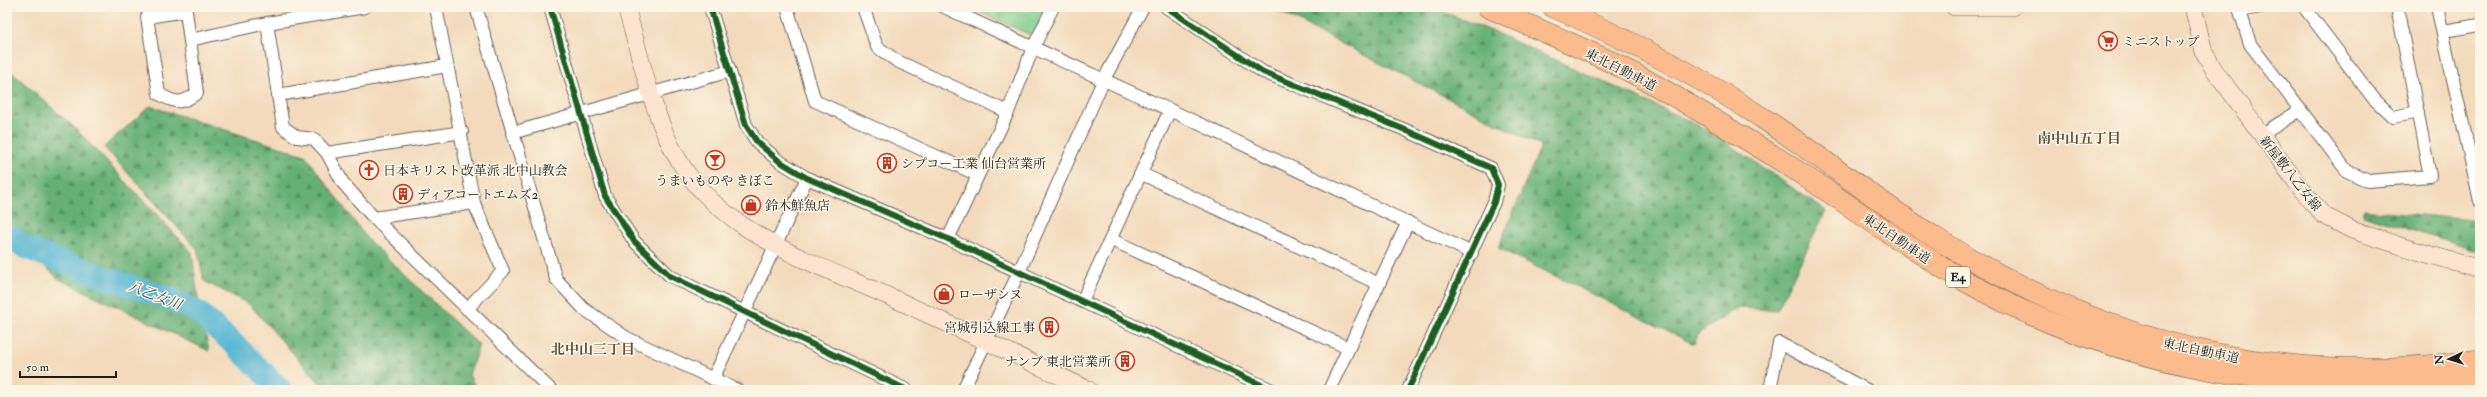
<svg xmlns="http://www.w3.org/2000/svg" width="2487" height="397" font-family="'IM FELL Double Pica','Noto Serif JP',serif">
  <defs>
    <pattern id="forest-firs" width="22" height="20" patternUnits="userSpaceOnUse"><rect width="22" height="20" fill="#66b077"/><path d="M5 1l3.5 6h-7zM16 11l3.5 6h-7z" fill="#538e61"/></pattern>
    <pattern id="park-tufts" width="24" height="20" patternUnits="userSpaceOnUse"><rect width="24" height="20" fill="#7dcc8b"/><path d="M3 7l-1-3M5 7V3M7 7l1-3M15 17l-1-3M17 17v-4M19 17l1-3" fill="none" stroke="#6baf77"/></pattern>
  </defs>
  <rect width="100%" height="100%" fill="#fcf5e5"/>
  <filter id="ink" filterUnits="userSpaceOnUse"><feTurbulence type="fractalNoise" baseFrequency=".025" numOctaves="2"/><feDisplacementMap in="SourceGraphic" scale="8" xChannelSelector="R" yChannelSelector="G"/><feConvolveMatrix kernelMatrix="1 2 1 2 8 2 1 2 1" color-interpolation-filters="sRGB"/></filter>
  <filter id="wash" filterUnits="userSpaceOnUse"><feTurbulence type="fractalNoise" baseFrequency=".012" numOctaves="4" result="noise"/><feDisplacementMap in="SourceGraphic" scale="16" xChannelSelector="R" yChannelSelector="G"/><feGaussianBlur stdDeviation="0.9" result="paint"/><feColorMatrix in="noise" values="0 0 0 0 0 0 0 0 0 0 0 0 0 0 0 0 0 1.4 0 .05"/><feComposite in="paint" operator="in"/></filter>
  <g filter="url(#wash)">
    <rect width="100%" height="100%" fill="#f3dabc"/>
    <g fill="url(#forest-firs)" stroke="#41664a">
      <path d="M1265 7H1431L1494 32 1707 129 1826 211 1777 310 1737 308 1699 333 1694 344 1498 248 1541 146 1280 12Z"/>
      <path d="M7 71 13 73 75 128 192 252 198 299 209 351 57 278 7 228Z"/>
      <path d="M150 106 305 155 368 240 479 345 469 375 477 390H326L249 304 204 281 197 249 104 147Z"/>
      <path d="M2364 209 2480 221V251L2363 214Z"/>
    </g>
    <path fill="url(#park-tufts)" stroke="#4c7454" d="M968 7H1046L1039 32 1031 35Z"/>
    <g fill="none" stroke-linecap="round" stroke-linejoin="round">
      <path stroke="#55b5d4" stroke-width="23" d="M7 235 26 248 103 277 173 300 198 312 236 346 281 390"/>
    </g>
  </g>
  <g filter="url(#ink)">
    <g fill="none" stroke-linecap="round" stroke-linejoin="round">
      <g stroke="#675e54" stroke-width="14">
        <g id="street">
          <path d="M186 7V11L197 93C181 105 175 103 159 94L147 17 186 11"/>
          <path d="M436 7 474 203 503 271 467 309"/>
          <path d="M476 7 556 279 584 309 627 338 737 390"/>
          <path d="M550 7 605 196 634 241 670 276 907 390"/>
          <path d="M710 7 746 125 757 142 779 161 807 178 948 239 1272 390"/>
          <path d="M787 7 815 101 978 175"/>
          <path d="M863 7 877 47 897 61 1008 112"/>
          <path d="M944 7 1170 110 1472 253"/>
          <path d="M1166 7 1263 72 1403 129 1491 168 1498 185 1494 202 1408 390"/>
          <path d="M2260 7 2240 11 2250 44 2347 171 2368 181 2430 176 2397 7"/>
          <path d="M2304 7 2374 99 2393 117 2418 112"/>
          <path d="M2437 7 2480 201"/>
          <path d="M267 23 283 127 297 137 314 139 327 153 343 183 374 218 551 390"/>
          <path d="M2443 31 2480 25"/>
          <path d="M190 40 267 23 365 7"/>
          <path d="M278 95 447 66"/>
          <path d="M512 133 730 71"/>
          <path d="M2261 135 2299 111"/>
          <path d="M327 153 462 132"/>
          <path d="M1142 174 1379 284"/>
          <path d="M374 218 474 203"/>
          <path d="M948 239 1008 112 1033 48 1053 7"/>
          <path d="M1112 240 1348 348"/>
          <path d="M1082 301 1170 110"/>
          <path d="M713 379 807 178"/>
          <path d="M963 390 1019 272 1103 81 1143 7"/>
          <path d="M1329 390 1408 222"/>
          <path d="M1770 390 1779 343 1867 390"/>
        </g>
      </g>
      <g stroke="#675e54" stroke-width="18">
        <g id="secondary">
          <path d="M626 7C641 57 653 120 681 164 727 237 822 266 897 300 961 330 1025 359 1089 390"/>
          <path d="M1954 7H2013"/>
          <path d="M2193 7 2204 52 2213 68 2302 190 2323 215 2352 230 2410 249 2480 269"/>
        </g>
      </g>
      <g stroke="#675e54" stroke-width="22">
        <g id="highway">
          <path d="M1488 7C1534 28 1582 47 1627 70 1672 93 1715 121 1759 147 1829 189 1894 240 1965 281 2121 370 2302 397 2480 381"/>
          <path d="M1553 7C1628 39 1702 78 1770 123 1825 160 1877 201 1934 237 2104 344 2280 389 2480 360"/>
        </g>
      </g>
      <use href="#street" stroke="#fff" stroke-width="12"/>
      <use href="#secondary" stroke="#fde4d1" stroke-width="17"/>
      <use href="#highway" stroke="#fbbb8d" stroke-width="21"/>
      <g stroke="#fcf5e5" stroke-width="8">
        <g id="cycleway">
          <path d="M550 7 605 196 634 241 670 276 907 390"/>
          <path d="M710 7 746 125 757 142 779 161 807 178 948 239 1272 390"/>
          <path d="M1166 7 1263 72 1403 129 1491 168 1498 185 1494 202 1408 390"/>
        </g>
      </g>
      <use href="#cycleway" stroke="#1b5e20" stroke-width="6"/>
    </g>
  </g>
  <defs>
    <g id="supermarket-ring" transform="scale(1)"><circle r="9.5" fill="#fcf5e5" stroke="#c8321e" stroke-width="1.5"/><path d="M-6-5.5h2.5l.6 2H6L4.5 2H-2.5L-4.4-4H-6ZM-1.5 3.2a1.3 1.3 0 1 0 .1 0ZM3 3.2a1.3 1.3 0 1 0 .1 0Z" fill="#c8321e"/></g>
    <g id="bar-ring" transform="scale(1)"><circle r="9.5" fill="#fcf5e5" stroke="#c8321e" stroke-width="1.5"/><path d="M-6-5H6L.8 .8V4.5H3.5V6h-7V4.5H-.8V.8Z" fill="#c8321e"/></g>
    <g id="building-ring" transform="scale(1)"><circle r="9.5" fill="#fcf5e5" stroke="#c8321e" stroke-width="1.5"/><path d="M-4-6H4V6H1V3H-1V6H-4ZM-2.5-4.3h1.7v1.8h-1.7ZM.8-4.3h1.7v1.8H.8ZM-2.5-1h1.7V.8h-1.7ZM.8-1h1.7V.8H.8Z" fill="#c8321e"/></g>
    <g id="church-ring" transform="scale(1)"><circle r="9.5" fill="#fcf5e5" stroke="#c8321e" stroke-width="1.5"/><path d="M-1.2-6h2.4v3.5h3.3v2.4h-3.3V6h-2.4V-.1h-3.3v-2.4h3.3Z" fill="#c8321e"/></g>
    <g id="shop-ring" transform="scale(1)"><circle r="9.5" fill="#fcf5e5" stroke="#c8321e" stroke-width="1.5"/><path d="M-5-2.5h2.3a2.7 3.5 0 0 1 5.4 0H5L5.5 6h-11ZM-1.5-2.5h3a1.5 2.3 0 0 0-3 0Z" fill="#c8321e"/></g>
  </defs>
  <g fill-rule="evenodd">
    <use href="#supermarket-ring" x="2108" y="41"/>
    <use href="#bar-ring" x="715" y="160"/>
    <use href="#building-ring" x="887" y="163"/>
    <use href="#church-ring" x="369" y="170"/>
    <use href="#building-ring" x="403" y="194"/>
    <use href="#shop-ring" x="751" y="205"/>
    <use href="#shop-ring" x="944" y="294"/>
    <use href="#building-ring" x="1049" y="327"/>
    <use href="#building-ring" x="1125" y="361"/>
  </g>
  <g text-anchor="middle" stroke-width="3" stroke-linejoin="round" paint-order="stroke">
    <rect fill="#fcf5e5" stroke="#5f5d58" stroke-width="1" x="1946" y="267" width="24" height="20" rx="3"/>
    <g font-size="12" font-weight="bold" fill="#1c1c1c">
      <text x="1958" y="281">E4</text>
    </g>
    <g font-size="13" fill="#1c1c1c" stroke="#fcf5e5" text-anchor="start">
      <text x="2122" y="46">ミニストップ</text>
      <text x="901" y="168">シプコー工業 仙台営業所</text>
      <text x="383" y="175">日本キリスト改革派 北中山教会</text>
      <text x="715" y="185" text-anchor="middle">うまいものや きぼこ</text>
      <text x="417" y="199">ディアコートエムズ2</text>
      <text x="765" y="210">鈴木鮮魚店</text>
      <text x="958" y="299">ローザンヌ</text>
      <text x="1035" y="332" text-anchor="end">宮城引込線工事</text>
      <text x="1111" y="366" text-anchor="end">ナンブ 東北営業所</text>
    </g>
    <g font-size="13" fill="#1c1c1c" stroke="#fcf5e5">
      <text transform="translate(1621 69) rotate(27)" y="5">東北自動車道</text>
      <text transform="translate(2291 173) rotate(52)" y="5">新屋敷八乙女線</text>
      <text transform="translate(1897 238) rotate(34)" y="5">東北自動車道</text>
      <text transform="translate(2201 350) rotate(12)" y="5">東北自動車道</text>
    </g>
    <g font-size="14" font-weight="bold" fill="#63503e" stroke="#fcf5e5">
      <text x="2079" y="143">南中山五丁目</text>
      <text x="593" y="354">北中山三丁目</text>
    </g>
    <g font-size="14" font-style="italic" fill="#335966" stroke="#fcf5e5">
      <text transform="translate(155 295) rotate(21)" y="5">八乙女川</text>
    </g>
  </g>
  <rect width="2487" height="397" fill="none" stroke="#fcf5e5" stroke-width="24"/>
  <g transform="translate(2449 359) rotate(266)" stroke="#fcf5e5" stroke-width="3" paint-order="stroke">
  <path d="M0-3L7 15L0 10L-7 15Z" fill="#1c1c1c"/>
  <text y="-6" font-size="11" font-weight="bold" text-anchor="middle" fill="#1c1c1c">N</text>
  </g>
  <path d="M20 371v6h96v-6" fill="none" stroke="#1c1c1c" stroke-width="2"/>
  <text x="26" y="371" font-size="12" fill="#1c1c1c" stroke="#fcf5e5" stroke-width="3" paint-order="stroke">50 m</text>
</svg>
